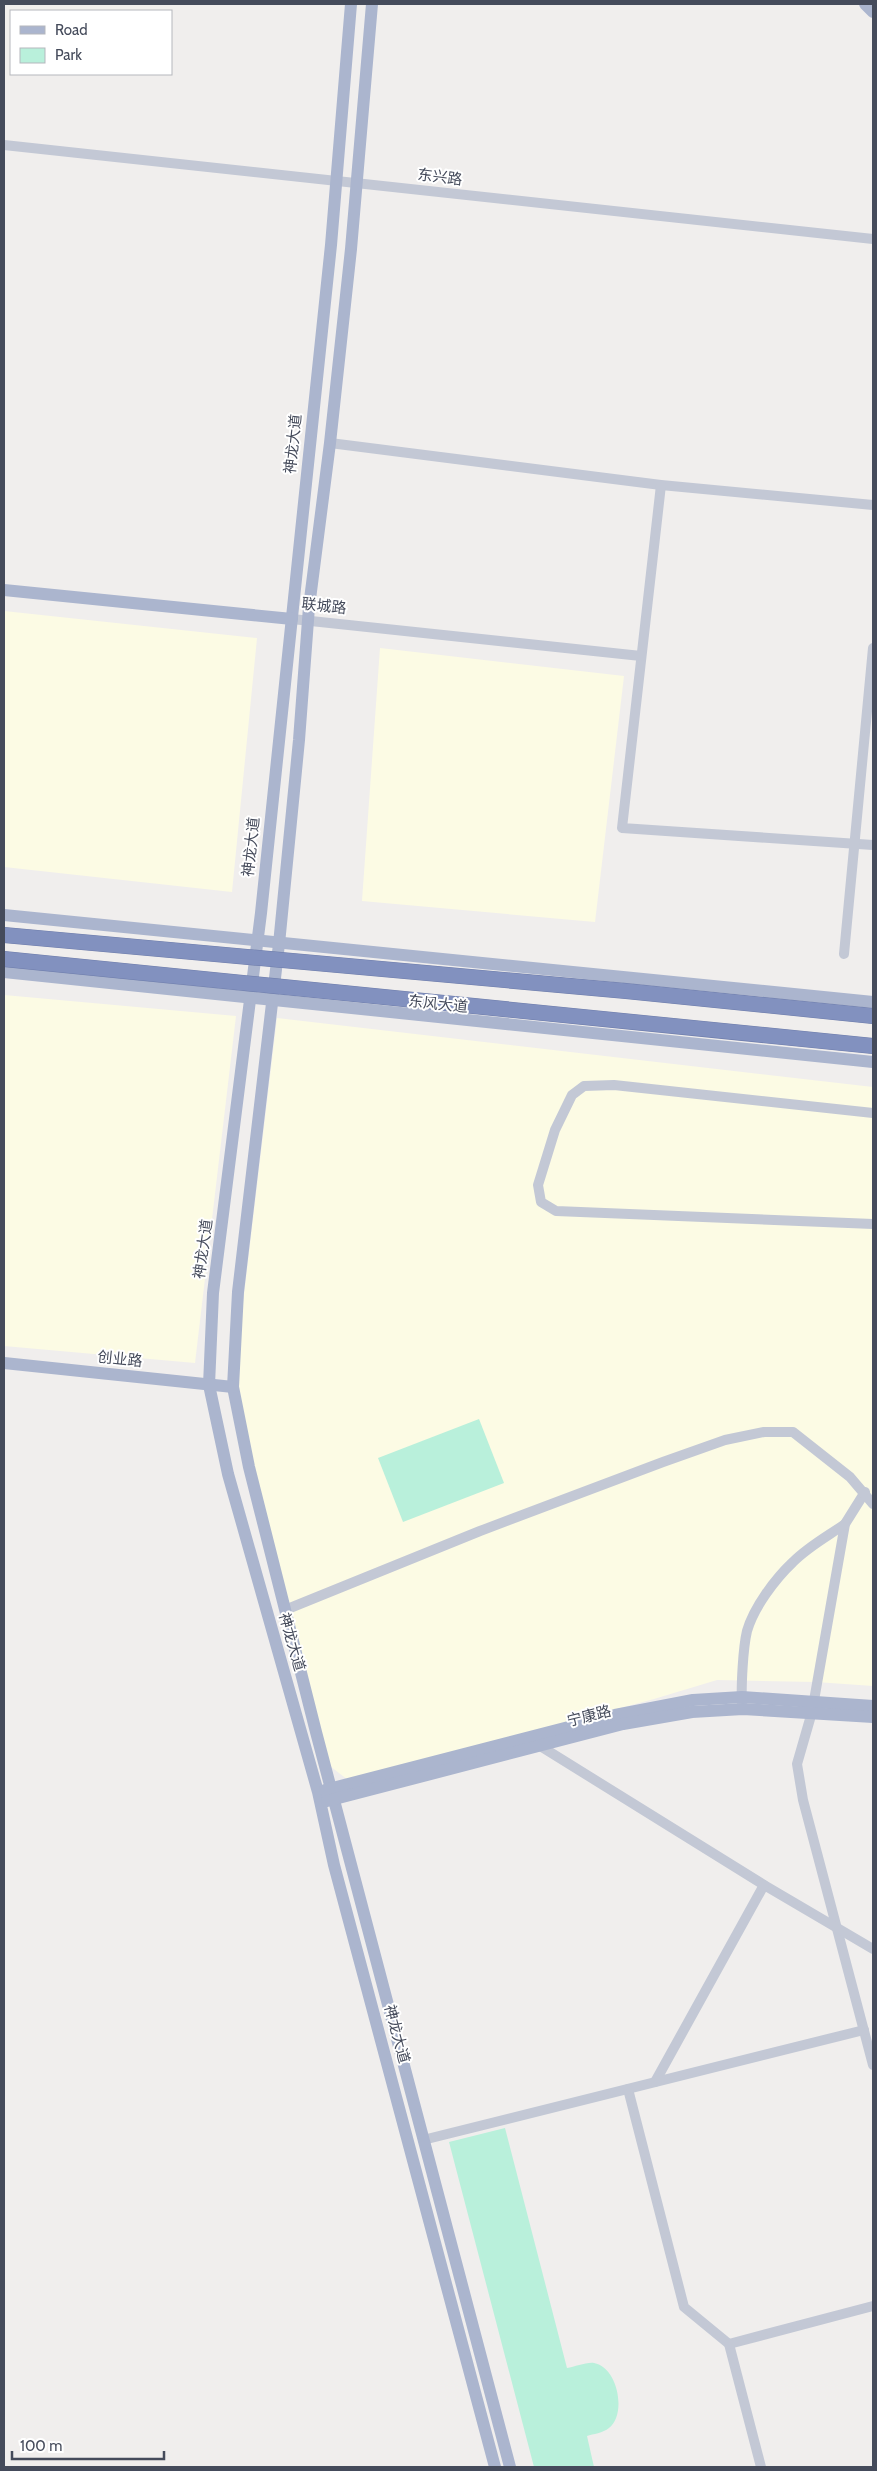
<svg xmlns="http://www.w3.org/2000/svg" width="877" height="2471" font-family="Cabin,'Noto Sans SC',sans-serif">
  <rect width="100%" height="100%" fill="#f0eeed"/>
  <g fill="#fcfbe4">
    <path d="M4 611 257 638 232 892 4 867Z"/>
    <path d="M380 648 624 676 595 922 362 901Z"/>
    <path d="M4 995 236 1016 195 1363 4 1346Z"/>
    <path d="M277 1018 873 1087V1686L816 1682 717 1680 654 1699 348 1780 330 1766 233 1387Z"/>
  </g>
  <g fill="#b9f0db">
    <path d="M479 1419 504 1483 403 1522 378 1458Z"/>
    <path d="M505 2128 567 2368C575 2367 586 2362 594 2363 618 2367 627 2414 609 2428 603 2433 593 2434 587 2436L594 2467H534L449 2142Z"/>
  </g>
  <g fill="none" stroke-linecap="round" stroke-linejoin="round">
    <g stroke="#c3c8d5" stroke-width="10">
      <path d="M4 145 873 239"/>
      <path d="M330 443 661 485 873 505"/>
      <path d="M661 485 622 828 873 845"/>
      <path d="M292 619 641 656"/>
      <path d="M844 954 873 648"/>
      <path d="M873 1113 614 1085 584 1086 572 1095 555 1130 538 1185 541 1202 556 1211 873 1224"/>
      <path d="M865 1492 845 1524 812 1712 797 1764 803 1800 873 2065"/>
      <path d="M285 1610 480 1531 663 1462 725 1440 764 1432H793L850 1477 873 1504"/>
      <path d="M742 1704C741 1686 743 1648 747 1631 754 1607 775 1579 793 1562 809 1546 828 1536 845 1524"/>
      <path d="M537 1744 764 1885 873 1949"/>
      <path d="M655 2082 764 1885"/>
      <path d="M628 2089 684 2307 729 2344 761 2467"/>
      <path d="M423 2140 864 2030"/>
      <path d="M729 2344 873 2306"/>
    </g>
    <g stroke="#abb5ce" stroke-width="12">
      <path d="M351 4 331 245 261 913 213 1293 209 1385 228 1474 318 1792 334 1865 495 2467"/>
      <path d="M372 4 351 249 330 443 309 607 299 740 279 944 238 1292 233 1387 249 1467 316 1732 510 2467"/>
      <path d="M865 4 873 12"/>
      <path d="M4 590 292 619"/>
      <path d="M4 915 873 1002"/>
      <path d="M4 972 873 1062"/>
      <path d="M4 1363 233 1387"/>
      <path d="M325 1790 615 1715 693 1700 742 1697 873 1706"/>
      <path d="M327 1801 623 1724 692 1712 743 1709 873 1717"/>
    </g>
    <g stroke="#6d7caa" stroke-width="16" stroke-linecap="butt">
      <g id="highway-bridge">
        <path d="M4 935 626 991 873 1016"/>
        <path d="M4 959 873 1046"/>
      </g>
    </g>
    <use href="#highway-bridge" stroke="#8291bf" stroke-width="15"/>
  </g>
  <g text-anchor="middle" stroke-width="4" stroke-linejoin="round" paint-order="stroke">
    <g font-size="15" fill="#454b5b" stroke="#fff">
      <text transform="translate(440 177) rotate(7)" y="5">东兴路</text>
      <text transform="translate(293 444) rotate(-84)" y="5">神龙大道</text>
      <text transform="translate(324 606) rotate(6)" y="5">联城路</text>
      <text transform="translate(251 847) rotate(-84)" y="5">神龙大道</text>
      <text transform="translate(438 1004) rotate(6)" y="5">东风大道</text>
      <text transform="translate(203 1249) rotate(-82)" y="5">神龙大道</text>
      <text transform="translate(120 1359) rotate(6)" y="5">创业路</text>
      <text transform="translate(292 1642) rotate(74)" y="5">神龙大道</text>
      <text transform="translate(589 1716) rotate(-14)" y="5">宁康路</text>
      <text transform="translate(397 2034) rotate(75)" y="5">神龙大道</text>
    </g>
  </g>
  <rect width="877" height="2471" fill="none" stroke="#454b5b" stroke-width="10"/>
  <rect x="10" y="10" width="162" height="65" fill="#ffffff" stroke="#b5b7bd"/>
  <rect x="20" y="26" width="25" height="8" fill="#abb5ce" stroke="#b5b7bd"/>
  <text x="55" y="35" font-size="15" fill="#454b5b">Road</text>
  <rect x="20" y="48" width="25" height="15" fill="#b9f0db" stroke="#b5b7bd"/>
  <text x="55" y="60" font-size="15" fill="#454b5b">Park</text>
  <path d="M12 2451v8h152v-8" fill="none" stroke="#454b5b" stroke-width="2.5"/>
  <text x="20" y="2451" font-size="15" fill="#454b5b" stroke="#ffffff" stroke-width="4" paint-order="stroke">100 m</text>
</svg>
